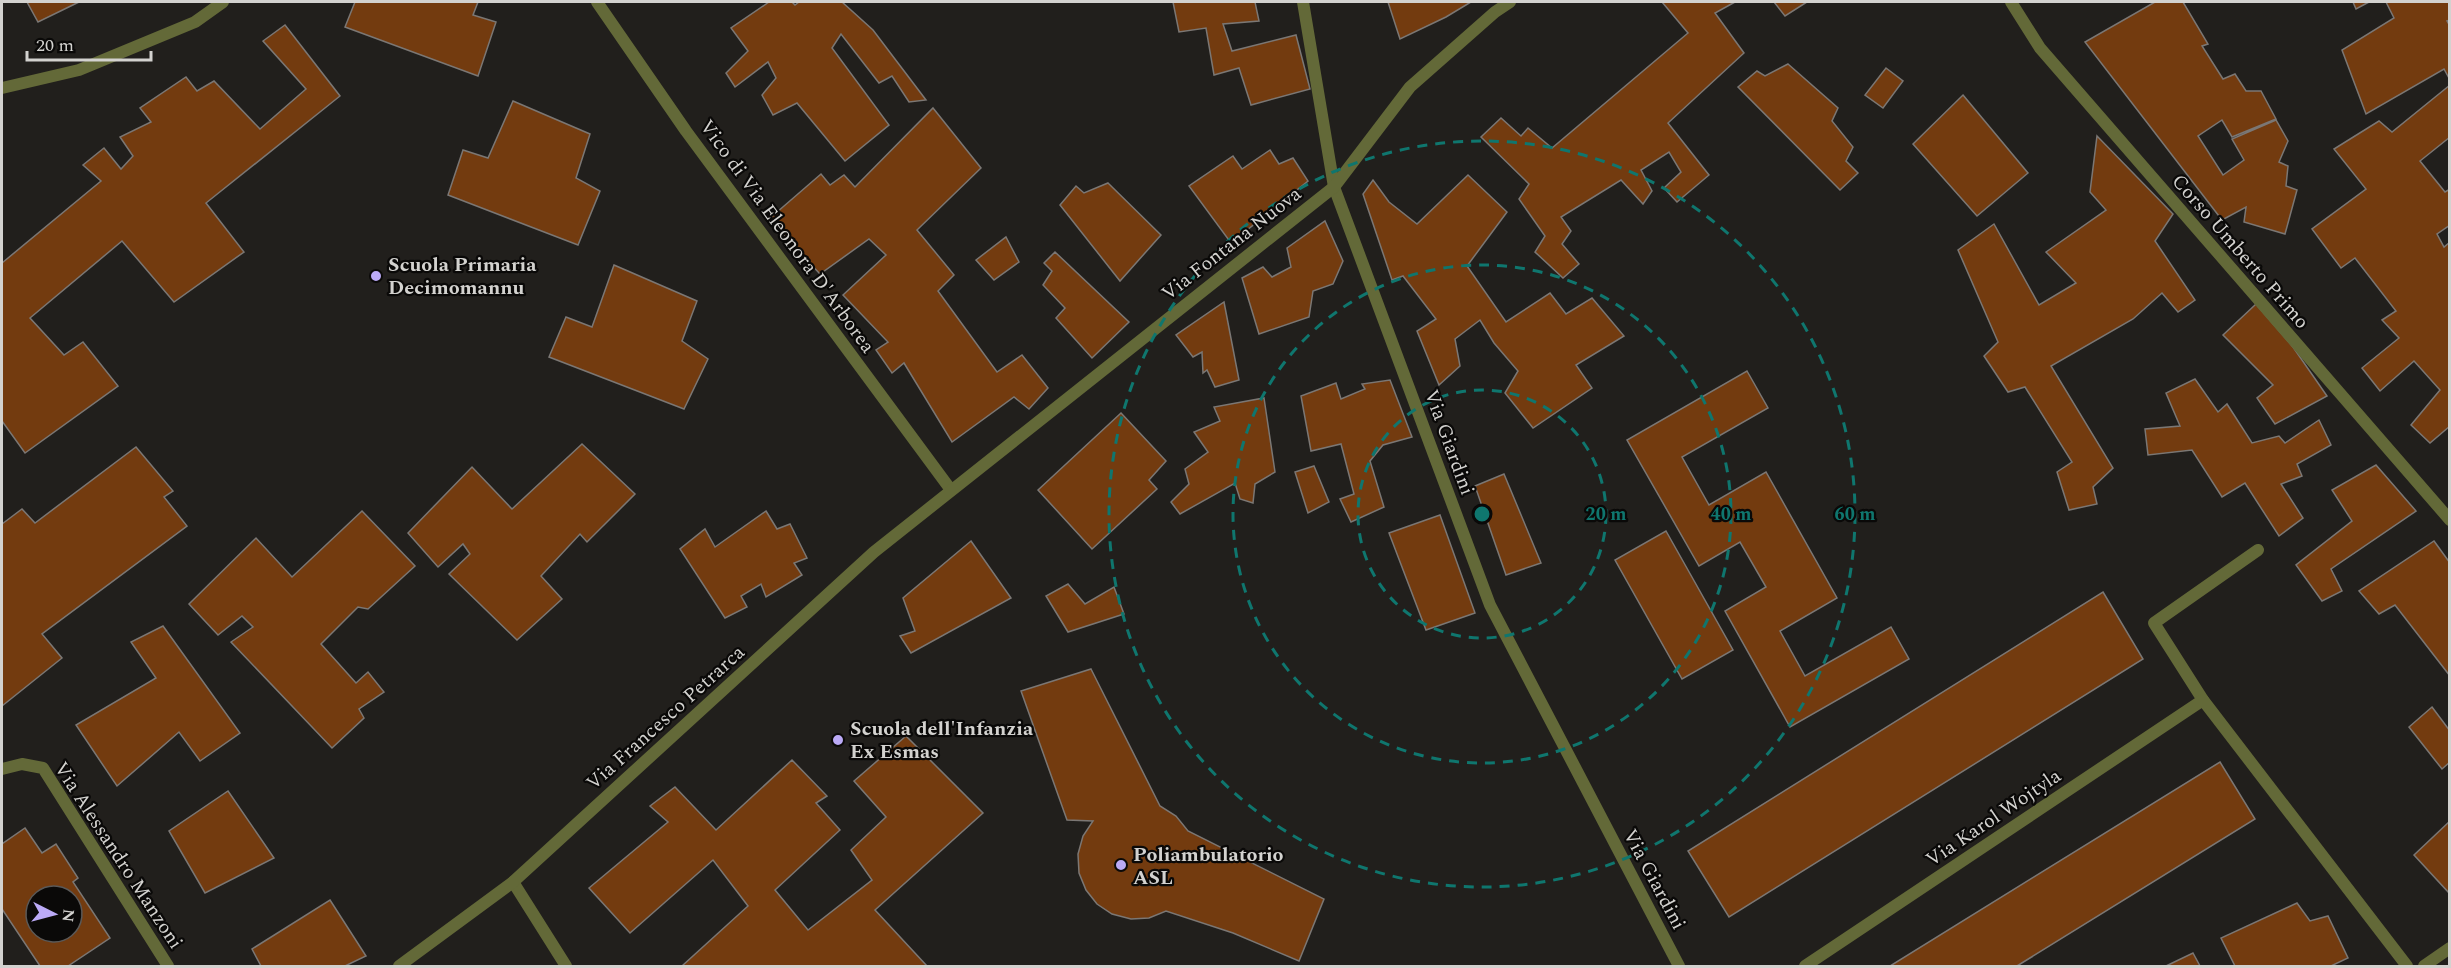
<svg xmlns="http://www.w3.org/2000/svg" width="2451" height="968" font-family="Spectral,serif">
  <rect width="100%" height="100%" fill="#211f1c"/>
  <g fill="#733b0f" stroke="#7b7774" stroke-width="1.5" fill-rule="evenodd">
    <path d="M27 2H79L38 22Z"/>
    <path d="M355 2H478L473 15 496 22 478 76 345 27Z"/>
    <path d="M769 2H792L795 5 799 2H842L873 30 926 100 909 102 892 76 879 83 841 34 832 48 889 125 845 161 797 103 773 115 762 95 776 78 768 62 735 87 726 73 748 51 731 28Z"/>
    <path d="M1173 2H1255L1259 21 1223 24 1232 51 1296 35 1310 89 1251 105 1239 68 1214 75 1206 28 1179 32Z"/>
    <path d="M1388 2H1471L1446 17 1400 39Z"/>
    <path d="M1662 2H1735L1715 13 1744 53 1668 123 1709 175 1677 202 1664 188 1681 172 1669 152 1641 170 1652 191 1643 204 1621 180 1561 217 1571 231 1562 244 1579 264 1563 278 1535 252 1545 236 1519 199 1529 184 1481 137 1501 118 1521 136 1528 128 1552 148 1688 33Z"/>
    <path d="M1774 2H1807L1785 16Z"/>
    <path d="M2155 2H2183L2208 44 2202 46 2223 79 2235 74 2246 91H2261L2276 119 2232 137 2222 120 2198 136 2223 175 2244 160 2232 139 2276 120 2288 141 2279 162 2288 166 2286 186 2297 190 2285 234 2244 222 2246 207 2222 220 2085 42Z"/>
    <path d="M2353 2H2369L2356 9Z"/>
    <path d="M2386 2H2450V20L2447 21 2450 26V80L2444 69 2366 114 2342 50 2394 18Z"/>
    <path d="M285 25 340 96 206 203 244 252 174 302 122 241 30 318 64 355 83 342 118 386 25 453 2 421V263L101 181 83 165 104 148 121 169 133 156 120 137 151 122 140 108 186 77 197 91 214 81 260 129 306 89 263 41Z"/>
    <path d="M1788 64 1838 108 1832 121 1853 147 1846 161 1858 173 1840 190 1738 87 1757 71 1765 76Z"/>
    <path d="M1886 68 1903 81 1883 108 1865 95Z"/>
    <path d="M2450 85V137L2420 161 2445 192 2450 189V225L2437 234 2444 247 2450 242V426L2430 443 2411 425 2440 390 2414 361 2380 391 2362 368 2399 338 2382 320 2396 311 2355 258 2341 268 2312 229 2366 189 2334 149 2379 121 2392 132Z"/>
    <path d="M1963 95 2028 173 1977 216 1913 144Z"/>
    <path d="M513 101 590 134 576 178 600 191 578 245 448 195 463 150 488 158Z"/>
    <path d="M933 108 981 168 917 230 954 275 938 291 997 372 1022 355 1048 388 1029 409 1014 397 952 442 904 363 892 373 876 350 888 342 843 295 886 255 869 239 820 274 769 219 821 174 830 185 844 175 855 187Z"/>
    <path d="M2097 136 2173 214 2155 241 2195 300 2178 312 2162 293 2133 319 2051 366 2113 468 2093 487 2097 504 2069 510 2057 472 2072 462 2025 387 2008 392 1984 356 1998 342 1958 250 1994 224 2039 305 2076 283 2046 252 2106 210 2090 192Z"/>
    <path d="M1270 150 1279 164 1293 158 1308 181 1231 243 1189 186 1233 156 1242 169Z"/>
    <path d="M1468 175 1507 212 1467 266 1506 322 1550 293 1566 314 1592 298 1624 336 1576 365 1592 388 1533 428 1505 393 1518 371 1494 343 1480 320 1455 339 1460 366 1439 385 1417 331 1436 319 1403 276 1392 280 1363 194 1373 180 1389 202 1417 224Z"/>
    <path d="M1108 183 1161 235 1120 281 1060 205 1076 186 1084 193Z"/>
    <path d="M1325 221 1343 261 1333 284 1313 291 1309 317 1259 334 1242 278 1263 267 1272 277 1291 267 1287 248Z"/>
    <path d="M1006 237 1019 262 994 280 976 260Z"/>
    <path d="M1055 252 1129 322 1092 358 1056 318 1065 308 1043 285 1052 271 1044 263Z"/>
    <path d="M614 265 697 301 682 341 708 359 684 409 549 357 566 317 592 327Z"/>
    <path d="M1224 302 1239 380 1215 387 1207 370 1203 373 1202 352 1193 357 1176 335Z"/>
    <path d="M2256 304 2293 347 2327 396 2275 424 2257 398 2273 385 2223 335Z"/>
    <path d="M1747 371 1768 408 1682 457 1709 505 1766 472 1837 598 1780 631 1805 676 1891 627 1909 659 1790 727 1725 611 1766 587 1740 542 1699 566 1627 440Z"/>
    <path d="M2195 379 2218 412 2227 404 2252 443 2279 436 2285 443 2319 420 2331 445 2297 464 2302 476 2281 484 2303 518 2279 536 2245 483 2222 497 2192 450 2148 455 2145 429 2180 426 2166 393Z"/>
    <path d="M1390 380 1412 437 1383 445 1370 461 1384 507 1351 522 1340 499 1354 494 1341 444 1311 451 1301 396 1336 383 1341 399 1365 389 1362 384Z"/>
    <path d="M1264 398 1275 472 1255 484 1253 503 1240 499 1235 483 1180 514 1171 502 1189 484 1185 469 1208 452 1194 432 1220 421 1214 407Z"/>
    <path d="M1121 413 1166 461 1149 480 1157 489 1092 549 1038 490Z"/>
    <path d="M582 444 635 494 587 542 580 534 541 576 562 599 517 640 449 574 470 554 463 544 438 567 408 533 472 467 512 509Z"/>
    <path d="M136 447 173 491 164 497 187 526 42 634 62 658 2 706V524L22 509 35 523Z"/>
    <path d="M2376 465 2416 511 2331 569 2342 591 2322 601 2296 565 2352 521 2332 490Z"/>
    <path d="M1314 466 1329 502 1308 513 1295 472Z"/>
    <path d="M1504 474 1541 563 1506 575 1475 486Z"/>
    <path d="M362 511 415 566 368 609 358 607 321 644 356 683 368 672 384 692 359 709 364 718 332 748 231 642 253 627 242 616 218 635 189 604 256 538 292 577Z"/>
    <path d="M766 511 777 529 790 524 807 558 794 563 802 575 766 597 761 584 741 596 747 607 725 618 680 549 705 529 715 547Z"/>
    <path d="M1440 515 1475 613 1426 630 1389 533Z"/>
    <path d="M1666 531 1733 650 1682 679 1615 560Z"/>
    <path d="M971 541 1011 598 911 653 900 636 915 631 903 598Z"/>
    <path d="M2434 541 2450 563V676L2395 605 2379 614 2359 591Z"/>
    <path d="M1068 584 1085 604 1114 587 1124 614 1068 632 1046 596Z"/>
    <path d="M2103 592 2143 659 1729 917 1688 851Z"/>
    <path d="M163 626 240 733 200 761 179 732 117 786 76 725 156 678 131 642Z"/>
    <path d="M1091 669 1160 806 1176 816 1188 831 1324 899 1299 961 1233 933 1166 911 1149 918 1131 919 1112 914 1097 904 1086 890 1079 873 1078 854 1083 836 1093 821 1067 820 1021 691Z"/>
    <path d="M2432 707 2450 731V762L2442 769 2409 727Z"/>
    <path d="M906 736 983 813 875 910 927 966H682L748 906 713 860 630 933 589 888 668 822 650 806 675 787 716 830 792 760 827 796 816 803 840 830 775 890 808 930 872 880 851 850 886 817 854 781Z"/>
    <path d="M2220 762 2255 819 2017 966H1890Z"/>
    <path d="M228 791 274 858 205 893 169 831Z"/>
    <path d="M2450 821V894L2414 855Z"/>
    <path d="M25 828 42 853 56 844 78 878 73 882 110 938 68 966H40L2 909V844ZM36 896H72V932H36Z"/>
    <path d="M330 900 366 956 345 966H261L252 949Z"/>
    <path d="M2297 903 2310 921 2328 916 2348 958 2331 966H2235L2221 938Z"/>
    <path d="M2193 953 2200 966H2166Z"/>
  </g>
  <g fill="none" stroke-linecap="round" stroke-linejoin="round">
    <g stroke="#636938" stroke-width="12">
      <path d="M597 2 686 131 951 490"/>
      <path d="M1303 2 1334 187 1490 605 1679 966"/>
      <path d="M2203 700 2154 623 2258 550"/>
      <path d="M2 769 22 764 43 768 168 966"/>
      <path d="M513 882 566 966"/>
      <path d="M399 966 513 882 874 552 1334 187 1410 87 1495 12 1510 2"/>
      <path d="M1805 966 2203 700 2407 966"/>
    </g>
    <g stroke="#636938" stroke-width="12">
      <path d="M2011 2 2040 48 2450 520"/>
      <path d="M2 88 79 70 195 22 223 2"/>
      <path d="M2424 966 2450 948"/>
    </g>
  </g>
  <g fill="none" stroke="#0f766e" stroke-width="3" stroke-dasharray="10 8">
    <circle cx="1482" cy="514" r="124"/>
    <circle cx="1482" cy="514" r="249"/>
    <circle cx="1482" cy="514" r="373"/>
  </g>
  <g fill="#bbaaf6" stroke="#0a0908" stroke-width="2">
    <circle cx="376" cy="276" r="6"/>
    <circle cx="838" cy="740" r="6"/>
    <circle cx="1121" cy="865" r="6"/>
  </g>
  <g text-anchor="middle" stroke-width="4.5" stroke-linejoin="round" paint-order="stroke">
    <g font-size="20" fill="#d3d2cf" stroke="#0a0908">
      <text transform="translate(788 236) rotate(54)" y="7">Vico di Via Eleonora D'Arborea</text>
      <text transform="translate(1231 243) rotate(-38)" y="7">Via Fontana Nuova</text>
      <text transform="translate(2241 251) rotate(49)" y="7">Corso Umberto Primo</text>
      <text transform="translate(1450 442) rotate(70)" y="7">Via Giardini</text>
      <text transform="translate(665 717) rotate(-42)" y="7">Via Francesco Petrarca</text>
      <text transform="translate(1993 817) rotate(-34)" y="7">Via Karol Wojtyla</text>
      <text transform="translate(119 855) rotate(57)" y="7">Via Alessandro Manzoni</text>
      <text transform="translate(1655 879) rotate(62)" y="7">Via Giardini</text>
    </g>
    <g font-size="20" font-weight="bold" fill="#d3d2cf" stroke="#0a0908" text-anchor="start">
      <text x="388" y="271">Scuola Primaria<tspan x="388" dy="23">Decimomannu</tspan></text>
      <text x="850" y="735">Scuola dell'Infanzia<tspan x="850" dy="23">Ex Esmas</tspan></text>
      <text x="1133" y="861">Poliambulatorio<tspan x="1133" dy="23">ASL</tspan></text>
    </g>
  </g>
  <circle cx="1482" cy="514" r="9" fill="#0f766e" stroke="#0a0908" stroke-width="3"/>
  <g font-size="18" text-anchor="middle" font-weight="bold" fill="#0f766e" stroke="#0a0908" stroke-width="4.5" stroke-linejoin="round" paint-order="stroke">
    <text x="1606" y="520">20 m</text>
    <text x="1731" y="520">40 m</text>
    <text x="1855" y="520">60 m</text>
  </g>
  <rect width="2451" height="968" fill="none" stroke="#d3d2cf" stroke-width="6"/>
  <g transform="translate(54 914) rotate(96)"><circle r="28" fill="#0a0908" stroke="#5a5958" stroke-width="1.5"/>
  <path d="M0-4.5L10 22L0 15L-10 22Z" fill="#bbaaf6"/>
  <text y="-9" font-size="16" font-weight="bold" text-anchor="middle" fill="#d3d2cf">N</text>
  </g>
  <path d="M27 51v9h124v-9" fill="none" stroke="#d3d2cf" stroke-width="3"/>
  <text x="36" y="51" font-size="18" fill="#d3d2cf" stroke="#0a0908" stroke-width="4.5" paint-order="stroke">20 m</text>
</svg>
